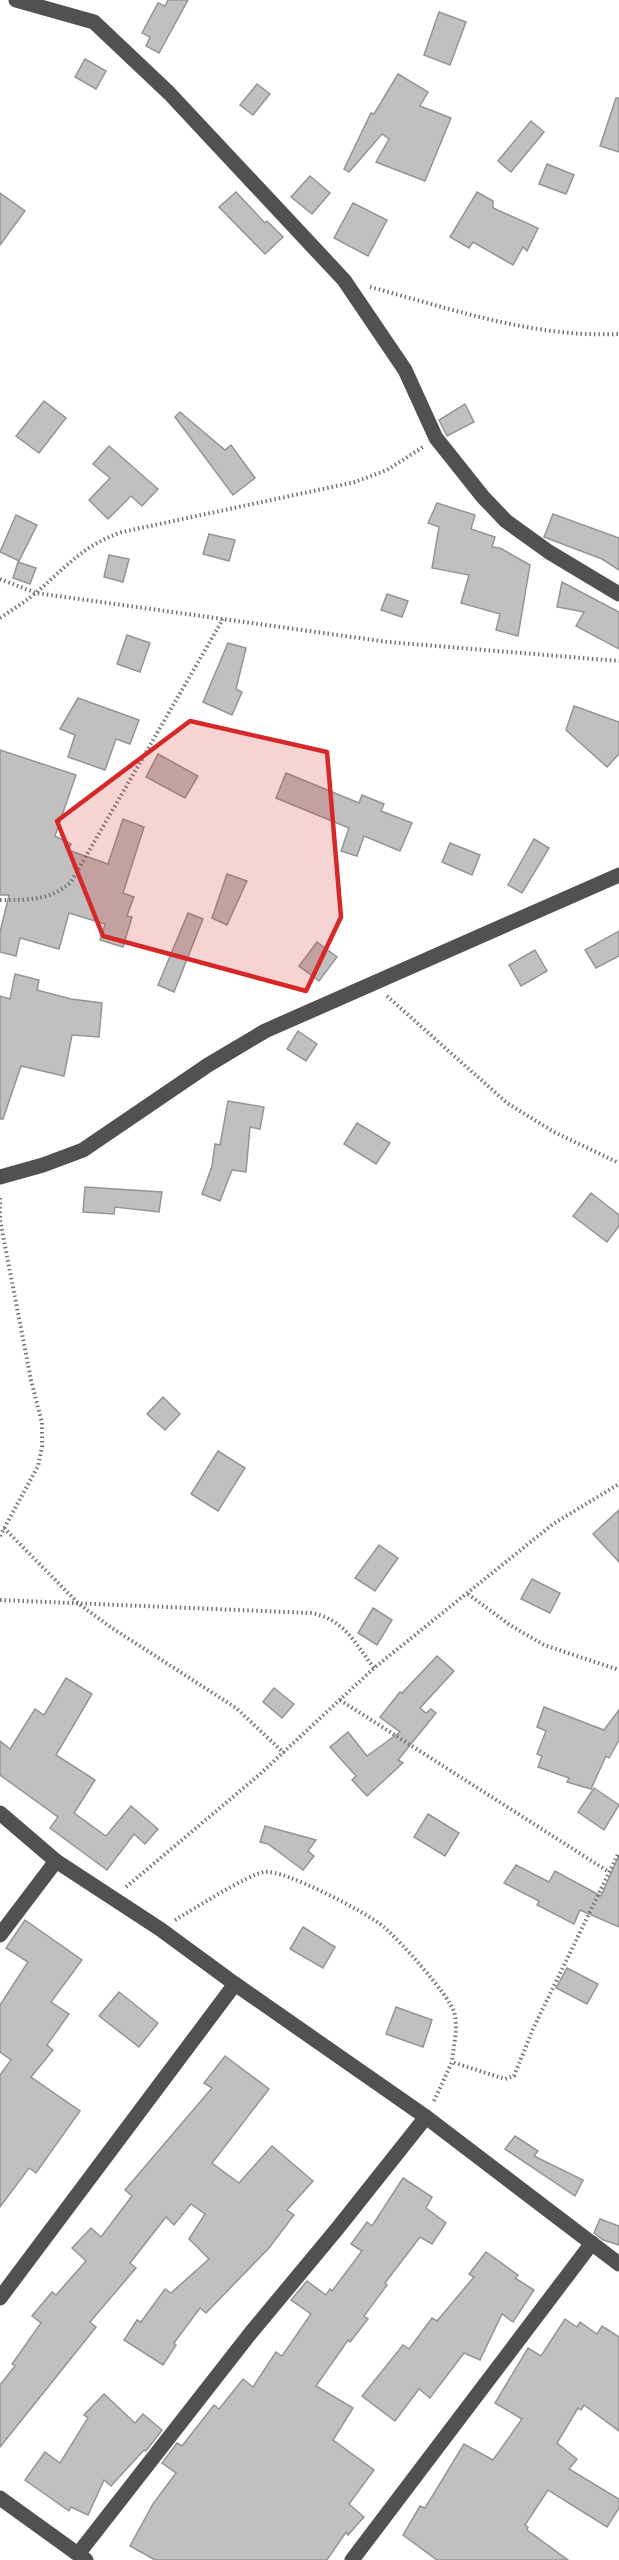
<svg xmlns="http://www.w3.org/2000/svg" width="619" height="2560" font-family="Mulish,sans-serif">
  <rect width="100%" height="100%" fill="#fff"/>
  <g fill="#c0c0c0" stroke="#959595" stroke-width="1.5">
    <path d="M168 0H188L159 53 146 46 150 37 142 33 158 3 165 6Z"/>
    <path d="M439 12 466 22 450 65 424 55Z"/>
    <path d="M85 59 106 71 96 89 75 77Z"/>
    <path d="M398 74 428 92 420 106 451 118 425 181 376 162 389 139 382 134 349 172 344 169 371 113 374 114Z"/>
    <path d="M257 84 270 94 253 115 240 105Z"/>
    <path d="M616 98H619V152L600 146Z"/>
    <path d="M531 121 544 132 511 172 498 161Z"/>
    <path d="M547 164 574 175 566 194 539 184Z"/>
    <path d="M310 176 330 193 312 214 291 197Z"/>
    <path d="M236 192 265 223 267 221 283 237 265 254 219 207Z"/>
    <path d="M477 192 493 201V208L538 228 527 251 523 247 513 265 473 242 469 248 450 237Z"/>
    <path d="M0 193 25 211 0 245Z"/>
    <path d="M353 203 387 220 368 256 334 238Z"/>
    <path d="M44 401 66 418 39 453 16 436Z"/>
    <path d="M465 404 474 422 447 436 439 420Z"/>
    <path d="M180 412 225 450 231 445 255 478 233 495 175 417Z"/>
    <path d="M109 446 158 489 142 506 131 496 108 519 89 500 110 478 93 464Z"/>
    <path d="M437 503 475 515 471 529 495 537 492 547 500 548 530 565 518 636 496 630 500 614 461 603 469 575 432 568 439 527 428 523Z"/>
    <path d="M553 514 619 538V570L602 559 544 537Z"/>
    <path d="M16 515 37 525 19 561 0 552Z"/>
    <path d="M209 534 235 540 229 561 203 554Z"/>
    <path d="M109 555 129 559 123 582 104 577Z"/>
    <path d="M18 562 36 568 30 584 13 578Z"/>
    <path d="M562 582 619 612V649L576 626 584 612 557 607Z"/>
    <path d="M387 594 408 601 402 617 381 610Z"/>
    <path d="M127 635 150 643 140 672 117 664Z"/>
    <path d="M228 643 246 648 236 689 242 692 232 715 203 702Z"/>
    <path d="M78 698 139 720 130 744 116 739 105 770 68 757 75 735 60 729Z"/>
    <path d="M574 706 619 722V754L607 767 566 730Z"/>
    <path d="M0 750 76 775 55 836 71 844 68 850 108 864 123 819 144 827 123 893 134 897 127 916 132 917 123 947 100 940 105 924 69 913 59 949 20 938 16 956 0 952V932L9 895H0Z"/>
    <path d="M158 754 198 776 185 798 146 777Z"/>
    <path d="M286 773 359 803 362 795 384 804 381 811 412 823 400 851 364 836 357 856 341 851 349 828 276 798Z"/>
    <path d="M534 839 549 848 522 893 508 885Z"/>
    <path d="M450 843 480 855 472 875 442 862Z"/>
    <path d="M227 874 247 881 227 925 212 918Z"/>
    <path d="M188 913 203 919 174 992 158 985Z"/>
    <path d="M619 931V956L596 968 585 950Z"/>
    <path d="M317 942 337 957 319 981 299 966Z"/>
    <path d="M535 950 547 971 521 986 509 965Z"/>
    <path d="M15 974 39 980 37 990 71 999 102 1003 99 1037 72 1035 64 1076 21 1066 3 1119H0V996L10 999Z"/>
    <path d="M298 1031 317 1044 306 1061 287 1049Z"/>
    <path d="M228 1101 264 1107 260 1129 250 1127 246 1172 232 1170 220 1201 202 1194 212 1166 215 1144 220 1145Z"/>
    <path d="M357 1123 390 1143 376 1164 344 1144Z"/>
    <path d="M85 1187 162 1192 159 1212 115 1207 114 1214 83 1212Z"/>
    <path d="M591 1193 619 1215V1226L607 1242 573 1216Z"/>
    <path d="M163 1397 180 1414 165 1430 147 1414Z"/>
    <path d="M218 1451 245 1468 218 1511 191 1494Z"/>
    <path d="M619 1510V1562L593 1534Z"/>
    <path d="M379 1545 398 1558 375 1591 355 1578Z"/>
    <path d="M532 1579 560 1593 550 1613 521 1599Z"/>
    <path d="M373 1608 392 1620 377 1645 358 1633Z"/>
    <path d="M437 1656 454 1671 420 1708 426 1713 431 1709 436 1713 398 1760 403 1763 367 1796 352 1780 356 1776 330 1747 348 1732 367 1756 400 1732 380 1717 400 1692 402 1693Z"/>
    <path d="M66 1678 92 1694 56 1755 95 1780 74 1813 106 1836 131 1806 158 1829 145 1844 134 1834 107 1870 50 1828 58 1817 0 1775V1741L10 1749 35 1709 44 1715Z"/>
    <path d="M274 1688 294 1704 282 1718 263 1702Z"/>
    <path d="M544 1707 604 1730 619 1710V1740L609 1758 606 1756 591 1789 567 1782 569 1778 538 1767 542 1756 537 1754 546 1731 537 1727Z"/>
    <path d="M594 1788 619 1805 604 1830 578 1812Z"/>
    <path d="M428 1814 459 1833 445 1856 414 1837Z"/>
    <path d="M265 1826 316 1840 308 1851 314 1856 303 1870 268 1844 260 1842Z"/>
    <path d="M619 1855V1927L580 1910 574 1924 537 1905 539 1901 504 1883 516 1865 549 1882 555 1871 601 1896Z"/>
    <path d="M25 1920 82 1960 51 2002 69 2014 47 2045 53 2050 31 2077 80 2111 36 2173 29 2168 0 2207V2075L11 2060 0 2052V2005L28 1962 6 1948Z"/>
    <path d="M303 1927 335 1947 323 1968 290 1949Z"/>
    <path d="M567 1968 598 1984 587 2004 556 1988Z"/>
    <path d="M119 1992 158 2023 139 2047 99 2016Z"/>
    <path d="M396 2007 432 2020 423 2047 386 2034Z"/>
    <path d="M225 2056 269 2089 212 2163 239 2183 272 2146 313 2181 287 2210 294 2215 269 2248 206 2313 200 2308 174 2343 176 2345 163 2365 124 2340 137 2320 141 2322 165 2289 171 2293 209 2259 189 2239 205 2214 191 2204 174 2225 166 2217 130 2263 136 2268 90 2322 96 2327 0 2447V2385L15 2366 12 2364 41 2323 32 2316 52 2292 56 2295 86 2261 72 2248 91 2228 101 2237 132 2196 125 2190 212 2088 204 2083Z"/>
    <path d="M515 2136 538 2151 534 2156 583 2180 575 2196 505 2149Z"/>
    <path d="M403 2178 432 2197 426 2208 446 2223 432 2244 420 2237 385 2283 387 2285 364 2316 368 2319 350 2342 348 2340 316 2386 353 2408 333 2440 374 2470 349 2504 364 2517 348 2535 346 2532 327 2560H155L130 2546 153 2504 176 2473 162 2463 177 2443 182 2446 214 2405 219 2409 243 2379 253 2387 276 2352 282 2356 311 2314 291 2300 307 2281 326 2295 330 2289 332 2291 362 2251 351 2244 367 2222 372 2226Z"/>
    <path d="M600 2219 619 2226V2245L603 2240 594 2233Z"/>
    <path d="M486 2252 518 2275 515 2278 534 2290 513 2322 502 2314 480 2360 464 2353 430 2398 419 2389 395 2421 362 2396 403 2345 409 2349 432 2318 437 2321 474 2277 469 2274Z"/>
    <path d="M565 2319 577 2327 580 2322 597 2334 602 2326 619 2337V2431L584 2405 581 2410 578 2408 557 2443 577 2459 569 2469 619 2499V2508L607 2527 548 2490 525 2525 528 2527 527 2530 568 2560H437L403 2535 420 2506 425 2508 464 2444 493 2460 522 2419 495 2403 528 2348 541 2356Z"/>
    <path d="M104 2394 135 2423 143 2414 162 2430 146 2451 144 2450 111 2486 104 2480 88 2515 71 2507 69 2511 25 2480 45 2452 60 2463 88 2418 84 2415Z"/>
  </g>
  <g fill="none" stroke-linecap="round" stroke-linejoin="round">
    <g stroke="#737373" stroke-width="4" stroke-dasharray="1.5 3" stroke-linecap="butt">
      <path d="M370 287C452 309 534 338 619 334"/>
      <path d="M0 579 36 593 388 642 619 661"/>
      <path d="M0 618C13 609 27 601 38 591 68 565 84 545 122 532L355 482 387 470 423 447"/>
      <path d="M0 900C27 900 50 901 71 882L223 619"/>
      <path d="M387 996 507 1103 554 1132 619 1163"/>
      <path d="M4 1528 79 1604 112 1628 236 1708 284 1753"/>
      <path d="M0 1536 38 1466 42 1447V1423L31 1380 0 1220V1195"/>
      <path d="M468 1594 510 1625 544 1645 619 1670"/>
      <path d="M0 1600 311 1613C344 1619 355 1643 374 1668"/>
      <path d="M340 1700 609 1872"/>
      <path d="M126 1887 259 1775 374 1668 553 1524 619 1484"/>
      <path d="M175 1920C192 1910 249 1874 264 1872 285 1869 367 1913 384 1927 399 1940 449 1995 454 2012 459 2027 453 2047 452 2062"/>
      <path d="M434 2101 452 2062 505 2079 514 2076 533 2029 619 1852"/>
    </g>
    <g stroke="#515151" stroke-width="15">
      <path d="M16 0 94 22 169 93 344 280 405 370 436 438 483 497 506 521 549 552 619 594"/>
      <path d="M0 1177 43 1165 83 1150 208 1065 265 1031 619 875"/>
      <path d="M0 1813 56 1861 160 1929 235 1984 426 2117 619 2264"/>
      <path d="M0 1935 56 1861"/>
      <path d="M0 2298 235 1984"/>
      <path d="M0 2498 86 2560"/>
      <path d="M78 2554 249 2335 337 2229 426 2117"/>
      <path d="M352 2560 592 2243"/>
    </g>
  </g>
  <path fill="#d62828" fill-opacity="0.2" stroke="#d62828" stroke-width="4.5" stroke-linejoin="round" d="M190 721 327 752 341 917 306 991 103 936 57 821Z"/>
</svg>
